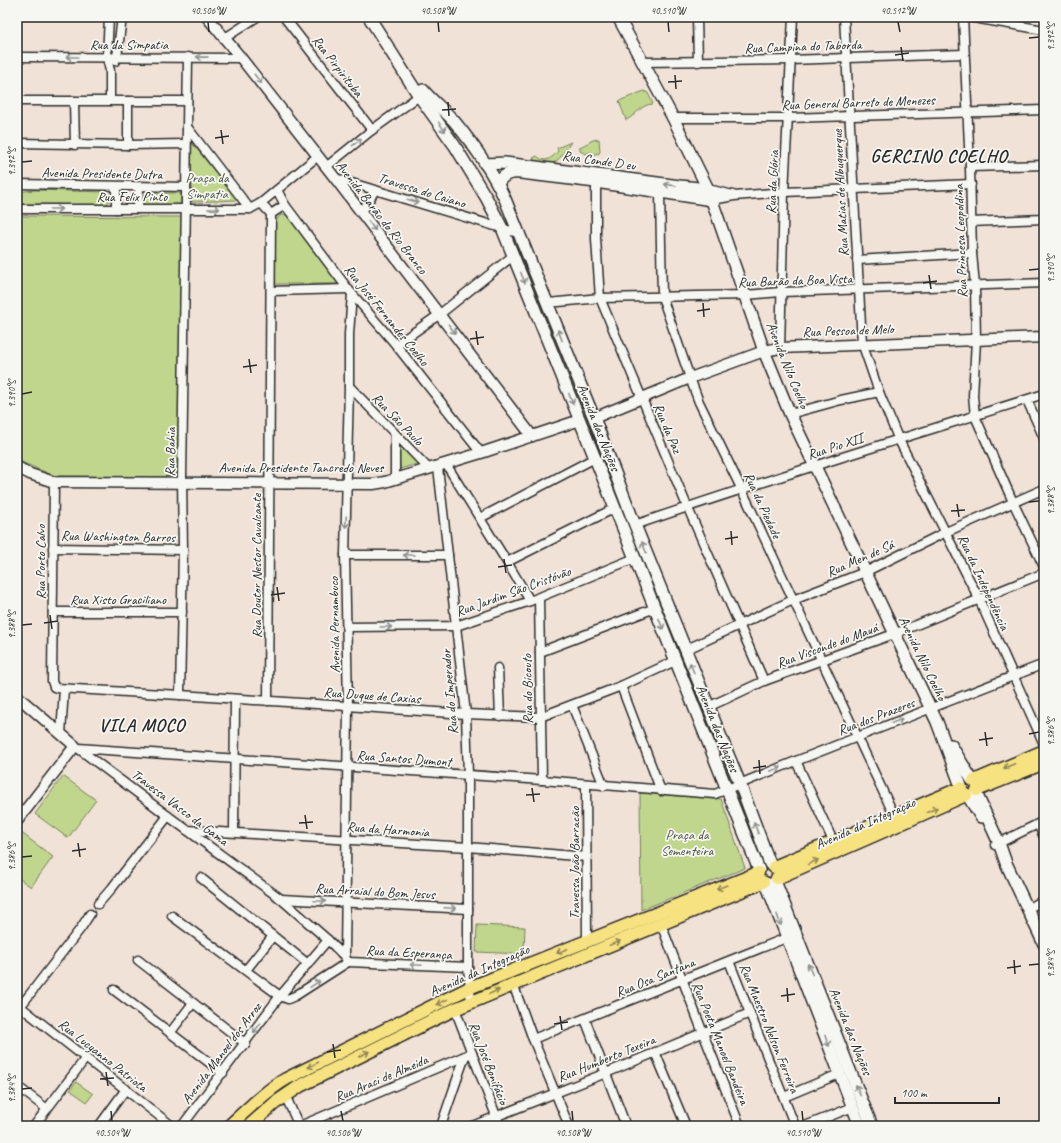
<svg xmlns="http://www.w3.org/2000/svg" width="1061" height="1143" font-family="Caveat,sans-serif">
  <rect width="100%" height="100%" fill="#f1e2d7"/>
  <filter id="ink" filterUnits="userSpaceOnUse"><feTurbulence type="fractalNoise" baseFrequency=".025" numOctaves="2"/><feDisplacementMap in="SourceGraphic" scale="8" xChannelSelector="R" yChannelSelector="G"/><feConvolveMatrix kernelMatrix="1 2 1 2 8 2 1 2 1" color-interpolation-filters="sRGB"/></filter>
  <g filter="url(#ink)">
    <g fill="#bfd68c" stroke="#75805c">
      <path d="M644 91 648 93 653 104C641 104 636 116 626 120L619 101Z"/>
      <path d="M599 139 600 152 598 154 596 153 594 155 590 152 586 154 580 151V147L593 140Z"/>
      <path d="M191 142 238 200 192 202Z"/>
      <path d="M571 142C566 149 559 163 550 164 546 165 541 163 537 162L533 158 537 156C545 164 552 158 558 151L557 148Z"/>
      <path d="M35 190 106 192 110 199 108 203 105 205 17 204V192Z"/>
      <path d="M148 193H180L181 195V205L146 206 144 204 143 198Z"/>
      <path d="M281 215H285L290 217 339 284H275V223L277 219Z"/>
      <path d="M17 216 182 217 178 477 54 476 17 460Z"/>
      <path d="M398 437 420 463 400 469Z"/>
      <path d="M63 776 96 800 68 838 35 814Z"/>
      <path d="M640 793 721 799 745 868 641 910Z"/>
      <path d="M19 831 53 857 31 887 17 877V833Z"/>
      <path d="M477 925 525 927 524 954 476 952Z"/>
      <path d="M76 1082 93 1094 87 1102 70 1090Z"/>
    </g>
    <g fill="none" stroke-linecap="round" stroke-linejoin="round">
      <g stroke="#2b2b2b" stroke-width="11">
        <g id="minor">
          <path d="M109 17 107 57 110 71V100"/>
          <path d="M284 17 372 130"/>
          <path d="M697 17 698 62"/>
          <path d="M844 17 862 343 879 392 898 438 979 599 1044 744"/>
          <path d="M963 17 970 167 972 253 975 286 976 340 973 396 975 416 1013 502 1044 567"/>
          <path d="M968 17 1044 30"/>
          <path d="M225 38 257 17"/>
          <path d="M17 57 241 58"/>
          <path d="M115 61 117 57 122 17"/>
          <path d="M642 62 790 60 964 54"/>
          <path d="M17 101H187"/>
          <path d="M74 101 75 145"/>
          <path d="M128 101V145"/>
          <path d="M673 118H788L1044 110"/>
          <path d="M187 127 250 209"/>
          <path d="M17 143 128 145 186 144"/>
          <path d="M326 167 372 130 419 96"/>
          <path d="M970 167 1044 165"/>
          <path d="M335 178 518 233"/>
          <path d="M596 178V239L600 298 687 506 764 681"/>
          <path d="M17 184 186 187"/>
          <path d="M116 187V209"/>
          <path d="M708 189 733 195"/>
          <path d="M277 190 285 205 348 289 396 345 481 453"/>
          <path d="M660 193 662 297 690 378 699 402 741 488 894 815"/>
          <path d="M712 200 734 196 784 192 971 184"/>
          <path d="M261 203 318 156"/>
          <path d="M17 209H250L261 203 271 214 285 205"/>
          <path d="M138 209 139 187"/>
          <path d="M362 212 375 190"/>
          <path d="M971 222 1044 219"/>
          <path d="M857 260 972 253"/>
          <path d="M271 291 348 289"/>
          <path d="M548 303 600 298 746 295 781 292 1044 283"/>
          <path d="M396 345 440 314 514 255"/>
          <path d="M780 348 784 192 793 17"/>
          <path d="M349 386 429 469"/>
          <path d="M1027 400 1044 438"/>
          <path d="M790 414 841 400 879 392"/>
          <path d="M446 464 507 562 530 601"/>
          <path d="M438 467 466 714 468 775V967L471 1002"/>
          <path d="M395 479V434"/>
          <path d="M54 482 52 681 54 687 57 688 180 695 466 714 540 717 621 686 675 661"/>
          <path d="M480 518 595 458"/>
          <path d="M635 525C770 478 907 437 1044 394"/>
          <path d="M53 548 183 550"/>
          <path d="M345 555H448"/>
          <path d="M507 562 615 508"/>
          <path d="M539 597 542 780"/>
          <path d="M53 612H182"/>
          <path d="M347 627 456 626 530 601 635 558"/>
          <path d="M685 650 793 600 865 572 946 532 1044 489"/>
          <path d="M540 652 655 608"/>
          <path d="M498 668 500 716"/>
          <path d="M621 686 661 791"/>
          <path d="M180 695 183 550 182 478 188 57"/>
          <path d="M268 701 271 214"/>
          <path d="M572 705 604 786"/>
          <path d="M708 707 764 681 894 634 1044 573"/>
          <path d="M61 734 64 689"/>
          <path d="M78 748 542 780 715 794 796 761 1044 664"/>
          <path d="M79 749 168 816 281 899 328 940 345 957 348 962"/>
          <path d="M796 761 833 841"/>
          <path d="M586 784 587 941"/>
          <path d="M1038 824 1044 837"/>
          <path d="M187 830 468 847 587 857"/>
          <path d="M234 832 235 700"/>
          <path d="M995 845 1044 821"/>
          <path d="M201 878 308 964"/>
          <path d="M281 899 468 909"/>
          <path d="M98 904 112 888 168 816"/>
          <path d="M1027 909 1044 900"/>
          <path d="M172 916 280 996 288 999 295 996 348 962"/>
          <path d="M661 924 703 1033 740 1126"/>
          <path d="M345 957 348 706 345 555 349 386V334L352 294"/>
          <path d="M138 960 246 1044"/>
          <path d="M729 961 795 1126"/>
          <path d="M348 962 468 967"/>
          <path d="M246 970 273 936"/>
          <path d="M513 984 533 1039 569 1126"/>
          <path d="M114 990 223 1073"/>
          <path d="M17 1004 172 1126"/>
          <path d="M20 1007 81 928 90 914"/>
          <path d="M455 1009 500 1126"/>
          <path d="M585 1019 626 1126"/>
          <path d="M170 1033 193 1003"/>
          <path d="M533 1039 786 938"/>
          <path d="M655 1052 686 1126"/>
          <path d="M17 1086 47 1109"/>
          <path d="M285 1095 299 1126"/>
          <path d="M784 1097 839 1074"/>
          <path d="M34 1126 85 1059"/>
          <path d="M99 1126 126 1089"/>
          <path d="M182 1126 280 996 328 940"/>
          <path d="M300 1126 472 1053"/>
          <path d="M441 1126 465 1056"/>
          <path d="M472 1126 606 1073 750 1013"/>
          <path d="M805 1126 853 1107"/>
        </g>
      </g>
      <g stroke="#2b2b2b" stroke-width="13">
        <g id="tertiary">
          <path d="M207 17 241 58 335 178 532 436"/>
          <path d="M594 418 690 378 764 351 780 348 1044 337"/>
          <path d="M17 467 30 474 54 482 373 484 385 482 481 453 580 420"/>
          <path d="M17 696 75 746 17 821"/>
        </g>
      </g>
      <g stroke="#2b2b2b" stroke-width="14">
        <g id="secondary">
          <path d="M369 17 419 96 455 146 487 199 502 228 595 458 759 870"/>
          <path d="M618 17 673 118 708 189 764 351 790 414 937 722 961 786"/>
          <path d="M423 90C432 101 444 110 454 121 473 144 493 173 505 199L594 418 635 525 740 784 770 864"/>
          <path d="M485 164 505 163 680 186 708 189"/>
          <path d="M498 184C503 174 510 172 521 173L596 182 712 200"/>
          <path d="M951 745 972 780"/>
          <path d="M976 793 999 843 1006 863 1044 944"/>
          <path d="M968 796 981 817"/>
          <path d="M775 881 872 1126"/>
          <path d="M766 883 860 1126"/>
        </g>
      </g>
      <g stroke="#2b2b2b" stroke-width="15">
        <g id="primary">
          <path d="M974 781 1044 751"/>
          <path d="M977 790 1044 763"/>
          <path d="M774 867 961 788"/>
          <path d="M777 878 966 795"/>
          <path d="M229 1126C247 1110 265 1091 286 1079L469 988 758 873"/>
          <path d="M249 1126 275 1103 300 1086 455 1009 763 882"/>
        </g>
      </g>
      <use href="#minor" stroke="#f6f6f2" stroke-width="8"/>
      <use href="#tertiary" stroke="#f6f6f2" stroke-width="10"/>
      <use href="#secondary" stroke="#f6f6f2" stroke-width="11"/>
      <use href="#primary" stroke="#f7e281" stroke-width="12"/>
    </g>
    <defs><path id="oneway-shaft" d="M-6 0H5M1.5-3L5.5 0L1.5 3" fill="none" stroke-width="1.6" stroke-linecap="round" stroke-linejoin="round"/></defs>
    <g stroke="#90908e">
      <use href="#oneway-shaft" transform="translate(72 57) rotate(-180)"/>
      <use href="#oneway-shaft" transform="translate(202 57) rotate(-179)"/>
      <use href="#oneway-shaft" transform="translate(258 79) rotate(52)"/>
      <use href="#oneway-shaft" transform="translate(442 127) rotate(55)"/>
      <use href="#oneway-shaft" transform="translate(357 142) rotate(-39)"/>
      <use href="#oneway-shaft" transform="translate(670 185) rotate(-172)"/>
      <use href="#oneway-shaft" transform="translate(413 201) rotate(17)"/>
      <use href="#oneway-shaft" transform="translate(56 209)"/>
      <use href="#oneway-shaft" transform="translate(214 209) rotate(-1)"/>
      <use href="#oneway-shaft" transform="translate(372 226) rotate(52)"/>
      <use href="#oneway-shaft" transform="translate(523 278) rotate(68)"/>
      <use href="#oneway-shaft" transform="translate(452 329) rotate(53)"/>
      <use href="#oneway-shaft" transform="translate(560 335) rotate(-111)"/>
      <use href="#oneway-shaft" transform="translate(571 399) rotate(68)"/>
      <use href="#oneway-shaft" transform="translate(346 522) rotate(92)"/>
      <use href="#oneway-shaft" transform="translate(644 547) rotate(-112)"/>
      <use href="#oneway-shaft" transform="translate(409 555) rotate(180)"/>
      <use href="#oneway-shaft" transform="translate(661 624) rotate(69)"/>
      <use href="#oneway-shaft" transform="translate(386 627)"/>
      <use href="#oneway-shaft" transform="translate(692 668) rotate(-112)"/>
      <use href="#oneway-shaft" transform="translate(897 721) rotate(-21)"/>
      <use href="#oneway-shaft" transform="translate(776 769) rotate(-22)"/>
      <use href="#oneway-shaft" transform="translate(756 828) rotate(-111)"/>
      <use href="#oneway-shaft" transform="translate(320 901) rotate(3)"/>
      <use href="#oneway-shaft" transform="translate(450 908) rotate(3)"/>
      <use href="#oneway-shaft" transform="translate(779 920) rotate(70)"/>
      <use href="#oneway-shaft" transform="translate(416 965) rotate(-177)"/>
      <use href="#oneway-shaft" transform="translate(810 969) rotate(-112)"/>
      <use href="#oneway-shaft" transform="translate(315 984) rotate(-34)"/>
      <use href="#oneway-shaft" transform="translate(257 1028) rotate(126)"/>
      <use href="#oneway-shaft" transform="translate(827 1041) rotate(69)"/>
      <use href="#oneway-shaft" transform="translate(858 1090) rotate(-112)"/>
    </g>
    <g stroke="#918656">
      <use href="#oneway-shaft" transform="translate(1009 766) rotate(157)"/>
      <use href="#oneway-shaft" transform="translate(932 810) rotate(-24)"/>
      <use href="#oneway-shaft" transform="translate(813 862) rotate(-24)"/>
      <use href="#oneway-shaft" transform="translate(722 887) rotate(158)"/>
      <use href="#oneway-shaft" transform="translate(615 943) rotate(-22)"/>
      <use href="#oneway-shaft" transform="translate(562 951) rotate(158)"/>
      <use href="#oneway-shaft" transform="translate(494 992) rotate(-23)"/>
      <use href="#oneway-shaft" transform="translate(442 1002) rotate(154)"/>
      <use href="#oneway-shaft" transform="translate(364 1054) rotate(-26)"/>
      <use href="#oneway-shaft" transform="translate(313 1065) rotate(153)"/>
    </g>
  </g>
  <path fill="none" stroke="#2b2b2b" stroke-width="1.5" d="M208 22 209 32M438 22 439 32M668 22 669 32M898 22 900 32M1029 38 1039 37M901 47 903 61M895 55 909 53M675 75 676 89M668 82 682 81M448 102 449 116M442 110 456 109M221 130 223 144M215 138 229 136M22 162 32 161M1029 270 1039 269M929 275 931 289M923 283 937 281M703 303 704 317M697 311 710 309M476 331 478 345M470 339 484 337M249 359 251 373M243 367 257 365M22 394 32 392M1029 502 1039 501M957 504 959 517M951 511 965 510M731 531 732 545M725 539 738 537M504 559 506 573M498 567 512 565M277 587 279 601M271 595 285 593M50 615 52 629M44 623 58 621M22 625 32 624M985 732 987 746M1029 734 1039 732M979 740 993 738M759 760 760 774M753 768 766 766M532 788 534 802M526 795 540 794M305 815 307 829M299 823 313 822M78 843 80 857M72 851 86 849M22 857 32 856M1014 960 1015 974M1029 965 1039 964M1007 968 1021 966M787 988 788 1002M781 996 795 994M560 1016 562 1030M554 1024 568 1022M333 1044 335 1058M327 1052 341 1050M106 1072 108 1086M100 1079 114 1078M22 1089 32 1088M111 1111 112 1121M341 1111 343 1121M572 1111 573 1121M802 1111 803 1121"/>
  <g text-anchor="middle" stroke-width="3.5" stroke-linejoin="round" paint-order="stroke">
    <g font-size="14" fill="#2b2b2b" stroke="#f6f6f2">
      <text x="129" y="49">Rua da Simpatia</text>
      <text transform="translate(803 46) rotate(-2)" y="5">Rua Campina do Taborda</text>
      <text transform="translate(338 66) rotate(52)" y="5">Rua Pirpirituba</text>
      <text transform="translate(858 102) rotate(-2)" y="5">Rua General Barreto de Menezes</text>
      <text transform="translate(599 160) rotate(8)" y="5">Rua Conde D eu</text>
      <text transform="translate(102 173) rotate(1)" y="5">Avenida Presidente Dutra</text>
      <text transform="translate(772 182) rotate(-87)" y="5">Rua da Glória</text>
      <text transform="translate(422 190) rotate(17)" y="5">Travessa do Caiano</text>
      <text transform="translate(840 193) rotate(-93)" y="5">Rua Matias de Albuquerque</text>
      <text x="132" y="201">Rua Felix Pinto</text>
      <text transform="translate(382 217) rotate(52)" y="5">Avenida Barão do Rio Branco</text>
      <text transform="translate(960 241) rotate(-92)" y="5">Rua Princesa Leopoldina</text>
      <text transform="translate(795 280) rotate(-2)" y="5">Rua Barão da Boa Vista</text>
      <text transform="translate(387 315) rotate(51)" y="5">Rua José Fernandes Coelho</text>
      <text transform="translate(848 330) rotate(-2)" y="5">Rua Pessoa de Melo</text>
      <text transform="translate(788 365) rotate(68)" y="5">Avenida Nilo Coelho</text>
      <text transform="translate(398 419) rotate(46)" y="5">Rua São Paulo</text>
      <text transform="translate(599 427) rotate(68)" y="5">Avenida das Nações</text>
      <text transform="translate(668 428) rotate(67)" y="5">Rua da Paz</text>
      <text transform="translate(835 446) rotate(-18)" y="5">Rua Pio XII</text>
      <text transform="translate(170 452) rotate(-89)" y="5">Rua Bahia</text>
      <text x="301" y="472">Avenida Presidente Tancredo Neves</text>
      <text transform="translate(763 505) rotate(65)" y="5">Rua da Piedade</text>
      <text transform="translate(118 536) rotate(1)" y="5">Rua Washington Barros</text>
      <text transform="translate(860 558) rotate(-24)" y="5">Rua Men de Sá</text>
      <text transform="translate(40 562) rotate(-90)" y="5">Rua Porto Calvo</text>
      <text transform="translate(256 566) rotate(-90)" y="5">Rua Doutor Nestor Cavalcante</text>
      <text transform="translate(984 582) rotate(65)" y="5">Rua da Independência</text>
      <text transform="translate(513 591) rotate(-20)" y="5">Rua Jardim São Cristóvão</text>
      <text x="118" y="604">Rua Xisto Graciliano</text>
      <text transform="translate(334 625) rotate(-91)" y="5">Avenida Pernambuco</text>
      <text transform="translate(827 645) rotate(-20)" y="5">Rua Visconde do Mauá</text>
      <text transform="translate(923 658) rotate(64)" y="5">Avenida Nilo Coelho</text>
      <text transform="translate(527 689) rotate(-91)" y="5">Rua do Bicouto</text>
      <text transform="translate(449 692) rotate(-95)" y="5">Rua do Imperador</text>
      <text transform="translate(372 695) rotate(4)" y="5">Rua Duque de Caxias</text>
      <text transform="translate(876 716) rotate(-21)" y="5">Rua dos Prazeres</text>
      <text transform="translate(718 728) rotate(68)" y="5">Avenida das Nações</text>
      <text transform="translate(404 758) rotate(4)" y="5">Rua Santos Dumont</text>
      <text transform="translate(180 807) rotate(37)" y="5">Travessa Vasco da Gama</text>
      <text transform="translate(865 823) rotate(-24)" y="5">Avenida da Integração</text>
      <text transform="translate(388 829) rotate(4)" y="5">Rua da Harmonia</text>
      <text transform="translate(574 863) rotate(-90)" y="5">Travessa João Barracão</text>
      <text transform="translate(375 891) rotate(3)" y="5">Rua Arraial do Bom Jesus</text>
      <text transform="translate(409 952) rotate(3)" y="5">Rua da Esperança</text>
      <text transform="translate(479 970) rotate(-24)" y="5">Avenida da Integração</text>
      <text transform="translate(655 977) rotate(-22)" y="5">Rua Osa Santana</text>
      <text transform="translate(770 1028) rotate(68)" y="5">Rua Maestro Nelson Ferreira</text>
      <text transform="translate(851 1031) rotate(68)" y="5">Avenida das Nações</text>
      <text transform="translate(721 1043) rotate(68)" y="5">Rua Poeta Manoel Bandeira</text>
      <text transform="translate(221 1053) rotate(-53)" y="5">Avenida Manoel dos Arroz</text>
      <text transform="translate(103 1055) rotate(38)" y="5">Rua Lucyanno Patriota</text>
      <text transform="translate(606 1058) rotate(-22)" y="5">Rua Humberto Texeira</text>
      <text transform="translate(489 1063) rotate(69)" y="5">Rua José Bonifácio</text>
      <text transform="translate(381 1078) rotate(-23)" y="5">Rua Araci de Almeida</text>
    </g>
    <g font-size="14" fill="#505643" stroke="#f6f6f2">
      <text x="207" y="182">Praça da<tspan x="207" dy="16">Simpatia</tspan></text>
      <text x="687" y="839">Praça da<tspan x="687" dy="16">Sementeira</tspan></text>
    </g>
    <g font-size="18" font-weight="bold" letter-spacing="1" fill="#2b2b2b" stroke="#f6f6f2">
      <text x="939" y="162">GERCINO COELHO</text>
      <text x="142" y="731">VILA MOCO</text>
    </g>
  </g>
  <rect width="1061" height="1143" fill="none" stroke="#f6f6f2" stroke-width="44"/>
  <path d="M895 1097v6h104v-6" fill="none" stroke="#2b2b2b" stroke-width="2"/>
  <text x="901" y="1097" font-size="12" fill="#2b2b2b" stroke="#f6f6f2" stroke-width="3" paint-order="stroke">100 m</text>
  <rect x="22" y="22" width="1017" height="1099" fill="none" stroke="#2b2b2b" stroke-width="1.5"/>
  <g font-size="10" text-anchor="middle" fill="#2b2b2b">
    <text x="208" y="14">40.506°W</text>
    <text x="438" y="14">40.508°W</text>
    <text x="668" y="14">40.510°W</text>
    <text x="898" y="14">40.512°W</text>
    <text transform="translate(1050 37) rotate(-90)" y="4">9.392°S</text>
    <text transform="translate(11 162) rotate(-90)" y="4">9.392°S</text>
    <text transform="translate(1050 269) rotate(-90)" y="4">9.390°S</text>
    <text transform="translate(11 394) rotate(-90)" y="4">9.390°S</text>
    <text transform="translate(1050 501) rotate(-90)" y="4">9.388°S</text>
    <text transform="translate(11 625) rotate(-90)" y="4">9.388°S</text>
    <text transform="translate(1050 732) rotate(-90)" y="4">9.386°S</text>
    <text transform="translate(11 857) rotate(-90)" y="4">9.386°S</text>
    <text transform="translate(1050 964) rotate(-90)" y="4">9.384°S</text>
    <text transform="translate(11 1089) rotate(-90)" y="4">9.384°S</text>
    <text x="112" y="1136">40.504°W</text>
    <text x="343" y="1136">40.506°W</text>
    <text x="573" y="1136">40.508°W</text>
    <text x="803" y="1136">40.510°W</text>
  </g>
</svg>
